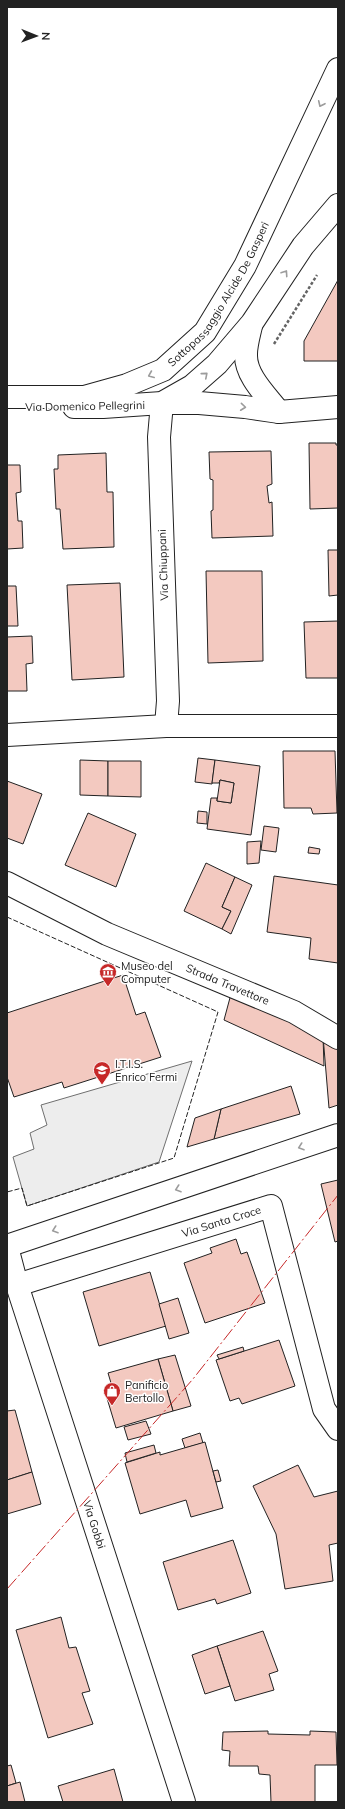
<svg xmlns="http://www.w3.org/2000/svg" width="345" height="1809" font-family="Mulish,sans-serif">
  <rect width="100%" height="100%" fill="#fff"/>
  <path fill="#ededed" stroke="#6f6f6f" d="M192 1061 159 1162 27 1206 13 1157 34 1149 30 1133 47 1125 41 1105Z"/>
  <g fill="#f3c9c0" stroke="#222">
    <path d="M338 280V361H304V341Z"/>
    <path d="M309 443H336V445H338V508L310 509Z"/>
    <path d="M271 451 272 484 267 486 269 503 272 502 273 536 212 538 211 511 213 510V480L210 479 209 452Z"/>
    <path d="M106 453 107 492H113L114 547 63 549 60 509H56L54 469H58V455Z"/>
    <path d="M7 465H20L21 492 16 493 18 521H22L23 548 7 549Z"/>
    <path d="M328 550H338V595L329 596Z"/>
    <path d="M206 571H262L263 661 208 663Z"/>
    <path d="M120 583 124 677 72 680 67 585Z"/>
    <path d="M7 586H16L18 626H7Z"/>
    <path d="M338 621V678H306L304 622Z"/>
    <path d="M32 636 33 663 26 664 27 691H7V637Z"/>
    <path d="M283 751H335L337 813 313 814 311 808H284Z"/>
    <path d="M198 758 215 760 212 784 195 782Z"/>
    <path d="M80 760 108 761V796L80 795Z"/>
    <path d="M215 760 260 766 251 835 207 829 211 798H217V801L231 803 234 783 220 780 219 783H212Z"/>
    <path d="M108 761H141V797L108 796Z"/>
    <path d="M220 780 234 783 231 803 217 801Z"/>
    <path d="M7 781 42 794 23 844 7 838Z"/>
    <path d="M198 811 207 812V824L197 823Z"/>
    <path d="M88 813 136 834 116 887 65 865Z"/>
    <path d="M264 826 279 828 276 852 261 850Z"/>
    <path d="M261 841 259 863 247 864V842Z"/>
    <path d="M309 847 320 849 319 854 308 853Z"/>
    <path d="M206 863 235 877 222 907 231 911 222 929 184 911Z"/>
    <path d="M274 876 338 885V963L309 959 311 938 267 932Z"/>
    <path d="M235 877 252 885 231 934 222 929 231 911 222 907Z"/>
    <path d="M123 975 136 1015 145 1012 161 1057 64 1088 62 1082 14 1097 7 1077V1013Z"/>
    <path d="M231 994 323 1036 324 1066 224 1020Z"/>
    <path d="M323 1036 338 1042V1105L329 1108Z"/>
    <path d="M291 1086 300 1114 214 1139 221 1109Z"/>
    <path d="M221 1109 214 1139 187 1147 195 1118Z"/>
    <path d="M338 1180V1241L335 1242 321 1184Z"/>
    <path d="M236 1239 241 1254 247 1252 265 1303 205 1323 184 1263 212 1253 210 1248Z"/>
    <path d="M150 1272 166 1326 99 1346 83 1292Z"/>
    <path d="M178 1298 189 1333 169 1339 159 1304Z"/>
    <path d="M279 1340 295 1386 242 1404 239 1398 230 1401 216 1360Z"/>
    <path d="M243 1347 244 1351 219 1359 217 1355Z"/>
    <path d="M175 1355 191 1406 173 1411 158 1359Z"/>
    <path d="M158 1359 173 1411 116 1428 106 1395 114 1393 108 1373Z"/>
    <path d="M15 1410 32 1472 7 1480V1411Z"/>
    <path d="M146 1421 151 1434 128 1440 124 1427Z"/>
    <path d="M200 1433 203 1443 185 1448 182 1439Z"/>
    <path d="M205 1442 223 1508 191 1517 186 1500 140 1514 125 1463 160 1452V1455Z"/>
    <path d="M154 1445 156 1453 127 1462 125 1453Z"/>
    <path d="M298 1465 314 1497 338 1491V1543L329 1545 333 1581 285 1589 276 1534 253 1486Z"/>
    <path d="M218 1470 221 1481 216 1482 213 1471Z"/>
    <path d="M32 1472 41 1504 7 1514V1480Z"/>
    <path d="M233 1540 251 1593 217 1604 215 1599 178 1610 163 1562Z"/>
    <path d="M61 1617 69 1648 76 1647 90 1691 82 1693 93 1724 48 1738 16 1630Z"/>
    <path d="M263 1631 278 1671 269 1674 274 1690 235 1701 217 1646Z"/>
    <path d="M217 1646 230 1686 205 1694 192 1655Z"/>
    <path d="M268 1731V1734L310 1735V1731L336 1732 337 1765H315V1802H271L270 1775 259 1774 258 1766H229L230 1751 222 1750 223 1732Z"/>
    <path d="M11 1765 16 1783 7 1786V1766Z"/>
    <path d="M114 1769 123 1802H63L58 1786Z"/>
    <path d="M20 1782 25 1802H7V1786Z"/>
  </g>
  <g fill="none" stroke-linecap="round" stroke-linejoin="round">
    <g stroke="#222" stroke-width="24">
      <g id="minor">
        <path d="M251 326C249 335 246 345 246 354 245 376 267 396 279 412"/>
        <path id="s1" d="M7 397H84L127 385 163 370 205 332 245 266 338 69"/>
        <path d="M74 407H103L162 403 192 386 217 364 252 323 303 246 338 205"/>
        <path d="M166 726 168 701 159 437 162 403H199L245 407 279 412 338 407"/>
        <path d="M7 735 166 726H338"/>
        <path id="s2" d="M7 883 107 934 294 1012 338 1038"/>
        <path d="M7 1246 338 1135"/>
        <path id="s3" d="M7 1247 17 1285 184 1802"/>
        <path id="s4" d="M17 1285 271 1206 324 1409 338 1429"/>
      </g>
    </g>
    <path stroke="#646464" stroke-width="2.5" stroke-dasharray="3 2" stroke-linecap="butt" d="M274 344 317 275"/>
    <use href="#minor" stroke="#fff" stroke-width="22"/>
    <path stroke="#222" stroke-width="1" stroke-dasharray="5 2" stroke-linecap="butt" d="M7 917 218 1012 174 1158 27 1206 22 1188 7 1192"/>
    <path stroke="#c62828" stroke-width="1" stroke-dasharray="14 3 2 3" stroke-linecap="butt" d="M7 1589 193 1379 338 1195"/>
  </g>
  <defs><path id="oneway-chevron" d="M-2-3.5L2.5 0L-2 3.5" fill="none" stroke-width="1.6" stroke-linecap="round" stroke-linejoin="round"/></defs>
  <g stroke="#9c9c9c">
    <use href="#oneway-chevron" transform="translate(321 104) rotate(115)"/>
    <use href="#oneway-chevron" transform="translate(285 273) rotate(-56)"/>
    <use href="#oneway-chevron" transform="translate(151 375) rotate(157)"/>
    <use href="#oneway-chevron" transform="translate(205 375) rotate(-41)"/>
    <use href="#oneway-chevron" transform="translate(243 407) rotate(6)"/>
    <use href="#oneway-chevron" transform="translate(301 1147) rotate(161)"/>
    <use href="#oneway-chevron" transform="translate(178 1189) rotate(161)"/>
    <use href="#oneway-chevron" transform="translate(55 1230) rotate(161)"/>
  </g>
  <defs>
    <g id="museum-pin" transform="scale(0.9)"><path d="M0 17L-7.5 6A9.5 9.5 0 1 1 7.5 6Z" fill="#c62828" stroke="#fff"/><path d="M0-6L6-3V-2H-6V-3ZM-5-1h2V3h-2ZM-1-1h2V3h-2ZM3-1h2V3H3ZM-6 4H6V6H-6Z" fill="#fff"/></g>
    <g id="school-pin" transform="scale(0.9)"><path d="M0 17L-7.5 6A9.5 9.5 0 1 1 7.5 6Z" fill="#c62828" stroke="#fff"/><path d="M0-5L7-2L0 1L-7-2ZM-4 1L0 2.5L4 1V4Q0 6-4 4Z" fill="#fff"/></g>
    <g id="shop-pin" transform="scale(0.9)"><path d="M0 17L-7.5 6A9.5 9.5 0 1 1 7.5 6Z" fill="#c62828" stroke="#fff"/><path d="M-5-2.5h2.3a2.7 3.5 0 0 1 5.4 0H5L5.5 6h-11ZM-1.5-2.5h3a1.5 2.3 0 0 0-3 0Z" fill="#fff"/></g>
  </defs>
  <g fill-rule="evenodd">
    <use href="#museum-pin" x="108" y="972"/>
    <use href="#school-pin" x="102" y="1070"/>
    <use href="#shop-pin" x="112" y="1391"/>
  </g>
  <g text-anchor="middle" stroke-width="3" stroke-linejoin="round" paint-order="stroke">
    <g font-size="11" fill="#222" stroke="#fff">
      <text dy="4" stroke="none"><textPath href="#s1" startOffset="256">Sottopassaggio Alcide De Gasperi</textPath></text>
      <text transform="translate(85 406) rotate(-1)" y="4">Via Domenico Pellegrini</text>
      <text transform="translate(163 565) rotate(-92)" y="4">Via Chiuppani</text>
      <text dy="4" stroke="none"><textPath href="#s2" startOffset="243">Strada Travettore</textPath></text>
      <text dy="4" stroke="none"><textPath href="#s4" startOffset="214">Via Santa Croce</textPath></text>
      <text dy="4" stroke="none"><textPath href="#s3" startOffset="291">Via Gobbi</textPath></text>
    </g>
    <g font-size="11" fill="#222" stroke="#fff" text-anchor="start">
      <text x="121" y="970">Museo del<tspan x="121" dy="13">Computer</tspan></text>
      <text x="115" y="1068">I.T.I.S.<tspan x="115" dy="13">Enrico Fermi</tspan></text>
      <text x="125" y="1389">Panificio<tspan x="125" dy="13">Bertollo</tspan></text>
    </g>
  </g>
  <rect width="345" height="1809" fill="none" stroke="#222222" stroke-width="16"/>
  <g transform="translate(36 36) rotate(91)" stroke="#ffffff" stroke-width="3" paint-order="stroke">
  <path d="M0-3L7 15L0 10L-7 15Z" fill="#222222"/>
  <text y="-6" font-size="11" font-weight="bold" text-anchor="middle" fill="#222222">N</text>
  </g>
</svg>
